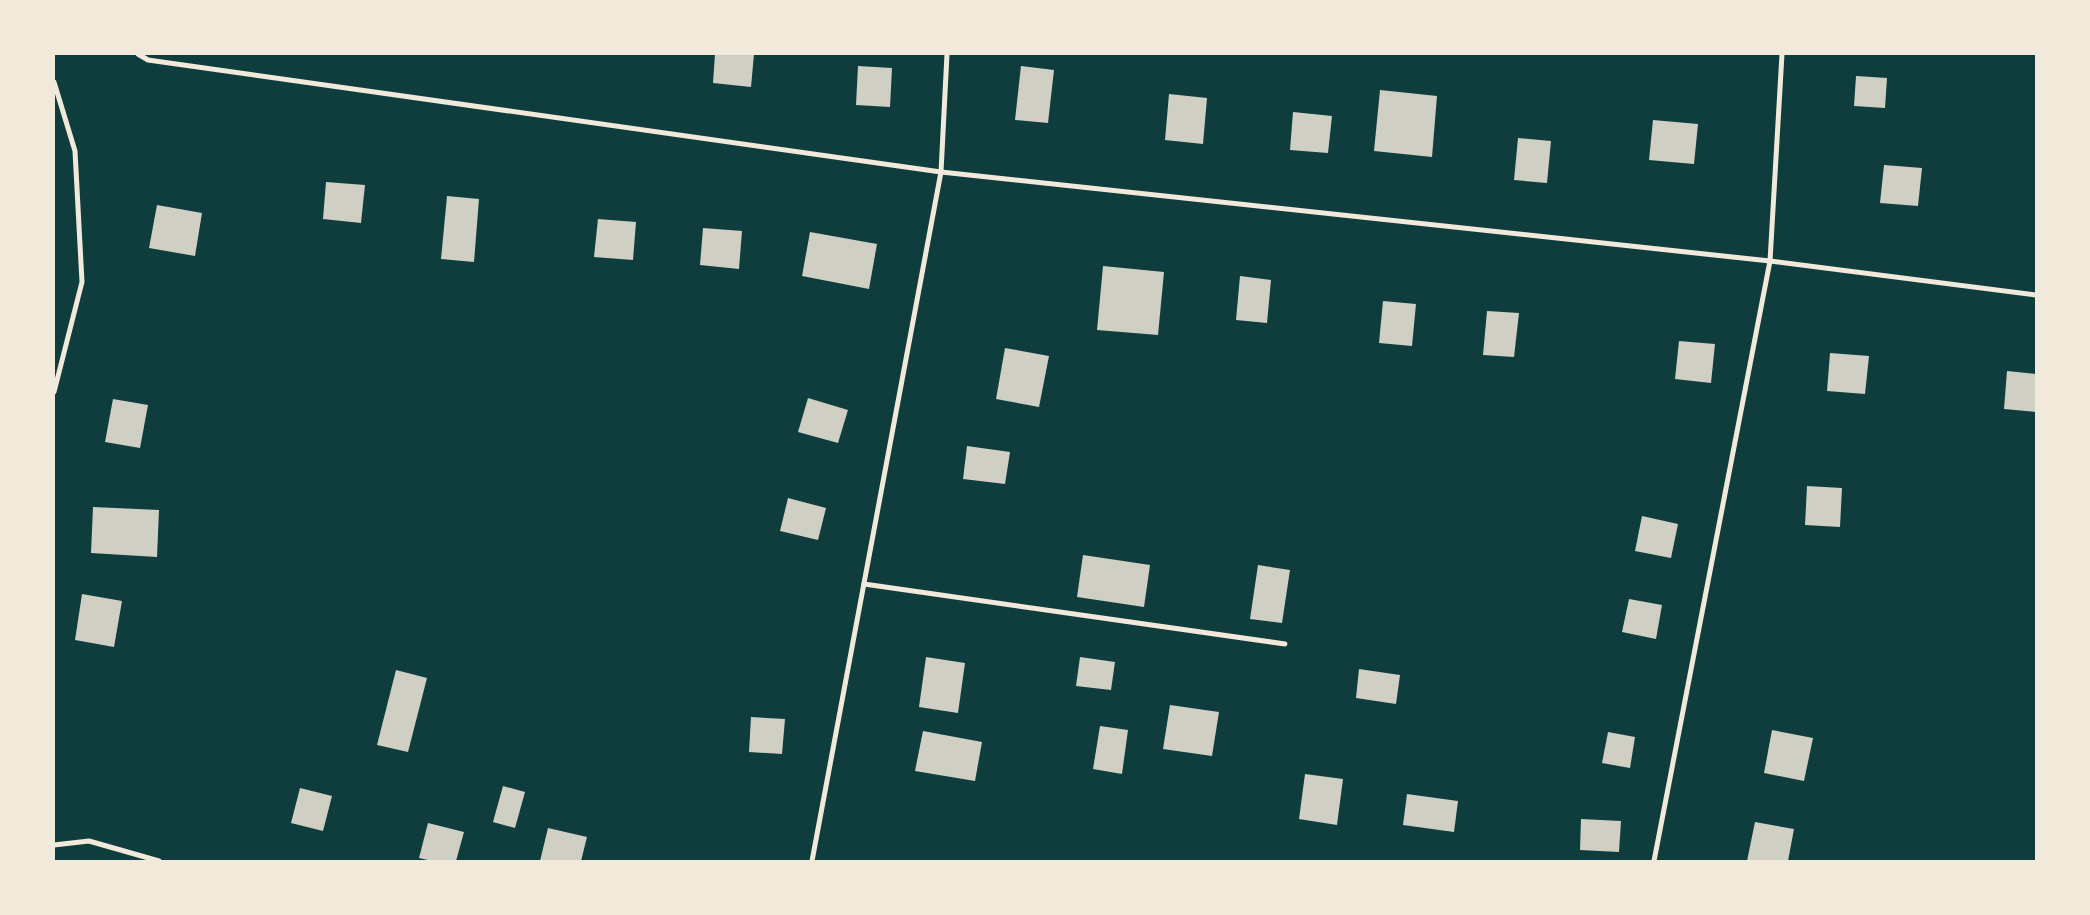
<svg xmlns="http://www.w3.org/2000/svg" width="2090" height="915" font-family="'Nunito Sans',sans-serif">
  <rect width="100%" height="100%" fill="#0f3d3e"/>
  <g fill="#cfcfc3">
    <path d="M715 54H754L751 87 713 83Z"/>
    <path d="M858 66 892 68 890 107 856 105Z"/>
    <path d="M1021 66 1054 70 1048 123 1015 120Z"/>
    <path d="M1856 76 1887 78 1885 108 1854 106Z"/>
    <path d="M1380 90 1437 96 1432 157 1374 151Z"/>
    <path d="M1169 94 1207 98 1203 144 1165 140Z"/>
    <path d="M1293 112 1332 116 1328 153 1290 150Z"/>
    <path d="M1653 120 1698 124 1694 164 1649 160Z"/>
    <path d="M1518 138 1551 141 1547 183 1514 180Z"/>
    <path d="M1884 165 1922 168 1918 206 1880 203Z"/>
    <path d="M326 182 365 185 361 223 323 219Z"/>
    <path d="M447 196 479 199 474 262 441 259Z"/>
    <path d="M157 205 202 213 195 256 149 248Z"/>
    <path d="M598 219 636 222 633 260 594 257Z"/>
    <path d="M703 228 742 231 739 269 700 265Z"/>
    <path d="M810 232 877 244 869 289 802 276Z"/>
    <path d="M1103 266 1164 272 1158 335 1097 330Z"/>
    <path d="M1240 276 1271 280 1267 323 1236 320Z"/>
    <path d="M1383 301 1416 304 1412 346 1379 343Z"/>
    <path d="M1487 311 1519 313 1514 357 1483 355Z"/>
    <path d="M1679 341 1715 344 1711 383 1675 379Z"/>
    <path d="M1005 348 1049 356 1039 407 996 399Z"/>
    <path d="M1830 353 1869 356 1865 394 1827 391Z"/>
    <path d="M2007 371 2036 374V412L2004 409Z"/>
    <path d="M808 398 848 410 838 443 798 432Z"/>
    <path d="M113 399 148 405 140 448 105 442Z"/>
    <path d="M967 446 1010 452 1005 484 963 479Z"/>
    <path d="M1807 486 1842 488 1840 527 1805 525Z"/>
    <path d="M788 498 826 508 818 540 780 531Z"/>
    <path d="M93 507 159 510 157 557 91 553Z"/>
    <path d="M1642 516 1678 524 1671 558 1635 551Z"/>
    <path d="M1083 555 1150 565 1144 607 1077 597Z"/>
    <path d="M1258 565 1290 570 1282 623 1250 619Z"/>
    <path d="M82 594 122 601 114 647 75 640Z"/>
    <path d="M1629 599 1662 605 1656 639 1622 632Z"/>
    <path d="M926 657 965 663 958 713 919 707Z"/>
    <path d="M1080 657 1115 662 1111 690 1076 686Z"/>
    <path d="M1359 669 1400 675 1396 704 1356 698Z"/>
    <path d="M396 670 427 678 408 752 377 745Z"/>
    <path d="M1170 705 1219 712 1212 756 1163 749Z"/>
    <path d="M751 717 785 719 782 754 749 752Z"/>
    <path d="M1100 726 1128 730 1122 774 1093 769Z"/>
    <path d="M1772 730 1813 738 1804 781 1764 773Z"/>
    <path d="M923 731 982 742 975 781 915 771Z"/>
    <path d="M1608 732 1635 737 1630 768 1602 763Z"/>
    <path d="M1305 774 1343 779 1337 825 1299 819Z"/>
    <path d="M503 786 525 792 515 828 493 822Z"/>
    <path d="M300 788 332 796 323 831 291 823Z"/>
    <path d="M1407 794 1458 801 1454 832 1403 825Z"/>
    <path d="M1581 819 1621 821 1619 852 1580 850Z"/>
    <path d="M1755 822 1794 829 1788 861H1747Z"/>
    <path d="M428 823 464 832 456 861H432L419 858Z"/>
    <path d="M548 828 587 837 581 861H540Z"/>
  </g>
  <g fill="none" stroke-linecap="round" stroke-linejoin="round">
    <g stroke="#f1e9da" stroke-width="5">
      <path d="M138 54 148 60 941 172 1770 261 2036 295"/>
      <path d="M54 82 75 151 82 282 54 392"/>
      <path d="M864 584 1285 644"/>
      <path d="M54 845 89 841 159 861"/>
      <path d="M812 861 941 172 947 54"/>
      <path d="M1654 861 1770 261 1782 54"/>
    </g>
  </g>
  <rect width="2090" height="915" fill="none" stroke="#f1e9da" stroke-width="110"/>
</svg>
